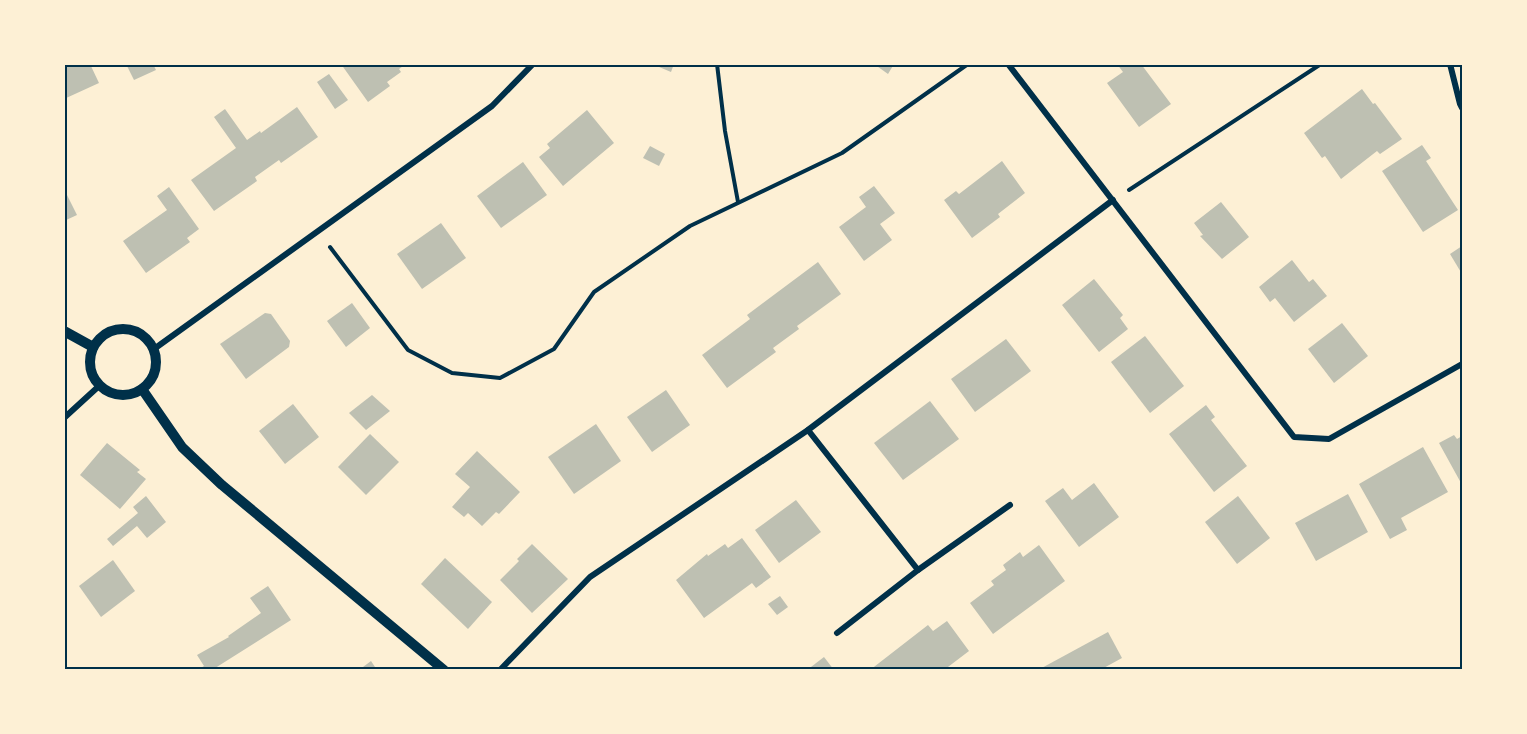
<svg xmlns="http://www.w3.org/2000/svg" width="1527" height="734" font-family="Karla,sans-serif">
  <rect width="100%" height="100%" fill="#fdf0d5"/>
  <g fill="#bec0b2">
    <path d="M64 64H90L99 83 64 99Z"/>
    <path d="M126 64H153L156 70 134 80Z"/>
    <path d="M341 64H406L399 69 401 72 387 82 390 86 368 102Z"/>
    <path d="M652 64H674L671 72Z"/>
    <path d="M874 64H894L888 74Z"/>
    <path d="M1117 64H1141L1171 104 1139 127 1107 83 1123 72Z"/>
    <path d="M329 74 348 100 335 109 317 82Z"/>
    <path d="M1362 89 1373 104 1375 103 1402 139 1380 154 1377 151 1341 179 1325 156 1322 158 1304 133Z"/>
    <path d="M297 107 318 137 281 163 279 160 255 177 257 181 214 211 191 180 236 148 214 117 225 109 247 140 260 131 261 133Z"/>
    <path d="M587 110 614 143 563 186 539 157 550 148 547 144Z"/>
    <path d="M1422 145 1431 158 1426 161 1458 210 1423 232 1382 171Z"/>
    <path d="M650 146 665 154 659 166 643 158Z"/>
    <path d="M1002 161 1025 193 998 214 1000 217 972 238 944 200 956 191 959 194Z"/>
    <path d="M523 162 547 195 501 228 477 196Z"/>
    <path d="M874 186 895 213 880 224 892 240 864 261 839 227 866 207 859 197Z"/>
    <path d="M169 187 199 229 187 238 190 242 146 273 123 241 167 210 157 196Z"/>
    <path d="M67 195 77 215 64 221V196Z"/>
    <path d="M1221 202 1249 237 1222 259 1200 236 1203 235 1194 223Z"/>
    <path d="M441 223 466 258 422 289 397 254Z"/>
    <path d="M1462 246V274L1450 254Z"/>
    <path d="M1292 260 1309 282 1313 279 1327 296 1294 322 1275 298 1270 302 1259 287Z"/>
    <path d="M818 262 841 294 797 326 799 329 773 348 776 352 727 388 702 355 750 319 747 315Z"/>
    <path d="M1094 279 1123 315 1120 318 1128 329 1099 352 1062 305Z"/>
    <path d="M352 303 370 328 346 347 327 321Z"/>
    <path d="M265 313 271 314 290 341 289 347 246 379 220 344Z"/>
    <path d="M1342 323 1368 356 1334 383 1308 349Z"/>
    <path d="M1145 336 1184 386 1150 413 1111 362Z"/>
    <path d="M1006 339 1031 371 975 412 951 379Z"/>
    <path d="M666 390 690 425 652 452 627 417Z"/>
    <path d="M372 395 390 411 366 430 349 413Z"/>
    <path d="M930 401 959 439 903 480 874 443Z"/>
    <path d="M293 404 319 437 285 464 259 431Z"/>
    <path d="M1206 405 1215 417 1211 420 1247 466 1214 492 1169 434Z"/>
    <path d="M596 424 621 461 574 494 548 457Z"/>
    <path d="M370 434 399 462 366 495 338 467Z"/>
    <path d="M1454 435 1457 439 1462 436V482L1461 483 1439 443Z"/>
    <path d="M107 443 140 470 137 472 146 479 120 509 80 475Z"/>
    <path d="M1423 447 1448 492 1401 518 1407 530 1390 539 1359 484Z"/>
    <path d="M477 451 520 492 499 514 496 512 482 526 468 513 464 517 452 507 470 487 455 474Z"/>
    <path d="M1094 483 1119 517 1079 547 1045 501 1063 488 1072 500Z"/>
    <path d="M1348 494 1368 532 1316 561 1295 523Z"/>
    <path d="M146 496 166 522 147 538 137 526 113 546 107 539 138 513 133 507Z"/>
    <path d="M1238 496 1270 538 1237 564 1205 522Z"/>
    <path d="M796 500 821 532 779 563 755 530Z"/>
    <path d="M742 538 771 577 756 588 752 583 704 618 676 580 707 554 708 556 725 544 728 548Z"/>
    <path d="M532 544 568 579 532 613 500 580 519 561 517 559Z"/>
    <path d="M1039 545 1065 581 993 634 970 603 994 585 991 581 1006 570 1003 565 1020 552 1023 557Z"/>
    <path d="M445 558 492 602 468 629 421 584Z"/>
    <path d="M113 560 135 591 101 617 79 586Z"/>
    <path d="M268 586 291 620 212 670H198L204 666 197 655 229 637 228 636 261 613 250 598Z"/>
    <path d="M780 596 788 607 777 615 768 604Z"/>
    <path d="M947 621 969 651 944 670H870L928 625 933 631Z"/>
    <path d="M1108 632 1122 658 1100 670H1038Z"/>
    <path d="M824 657 834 670H807Z"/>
    <path d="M371 661 377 670H359Z"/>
  </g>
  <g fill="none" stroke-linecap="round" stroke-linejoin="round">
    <g stroke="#003049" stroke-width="4">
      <path d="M717 64 725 131 738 202"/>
      <path d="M1129 190 1321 64"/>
      <path d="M330 247 408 350 452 373 500 378 554 349 594 292 690 226 842 153 968 64"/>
    </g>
    <g stroke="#003049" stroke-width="6">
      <path d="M1008 64 1294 437 1329 439 1462 364"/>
      <path d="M1450 64 1460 104 1462 108"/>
      <path d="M154 349 492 106 533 64"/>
      <path d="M64 418 99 386"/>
      <path d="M808 430 918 570 1010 505"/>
      <path d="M837 633 918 570"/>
      <path d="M500 670 590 577 808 430 1113 200"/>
    </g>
    <g stroke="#003049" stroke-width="10">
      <circle cx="123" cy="362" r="33"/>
      <path d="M64 331 93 347"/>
      <path d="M142 389 182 447 222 485 444 670"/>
    </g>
  </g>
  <rect width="1527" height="734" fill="none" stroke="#fdf0d5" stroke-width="132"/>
  <rect x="66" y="66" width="1395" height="602" fill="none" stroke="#003049" stroke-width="2"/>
</svg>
